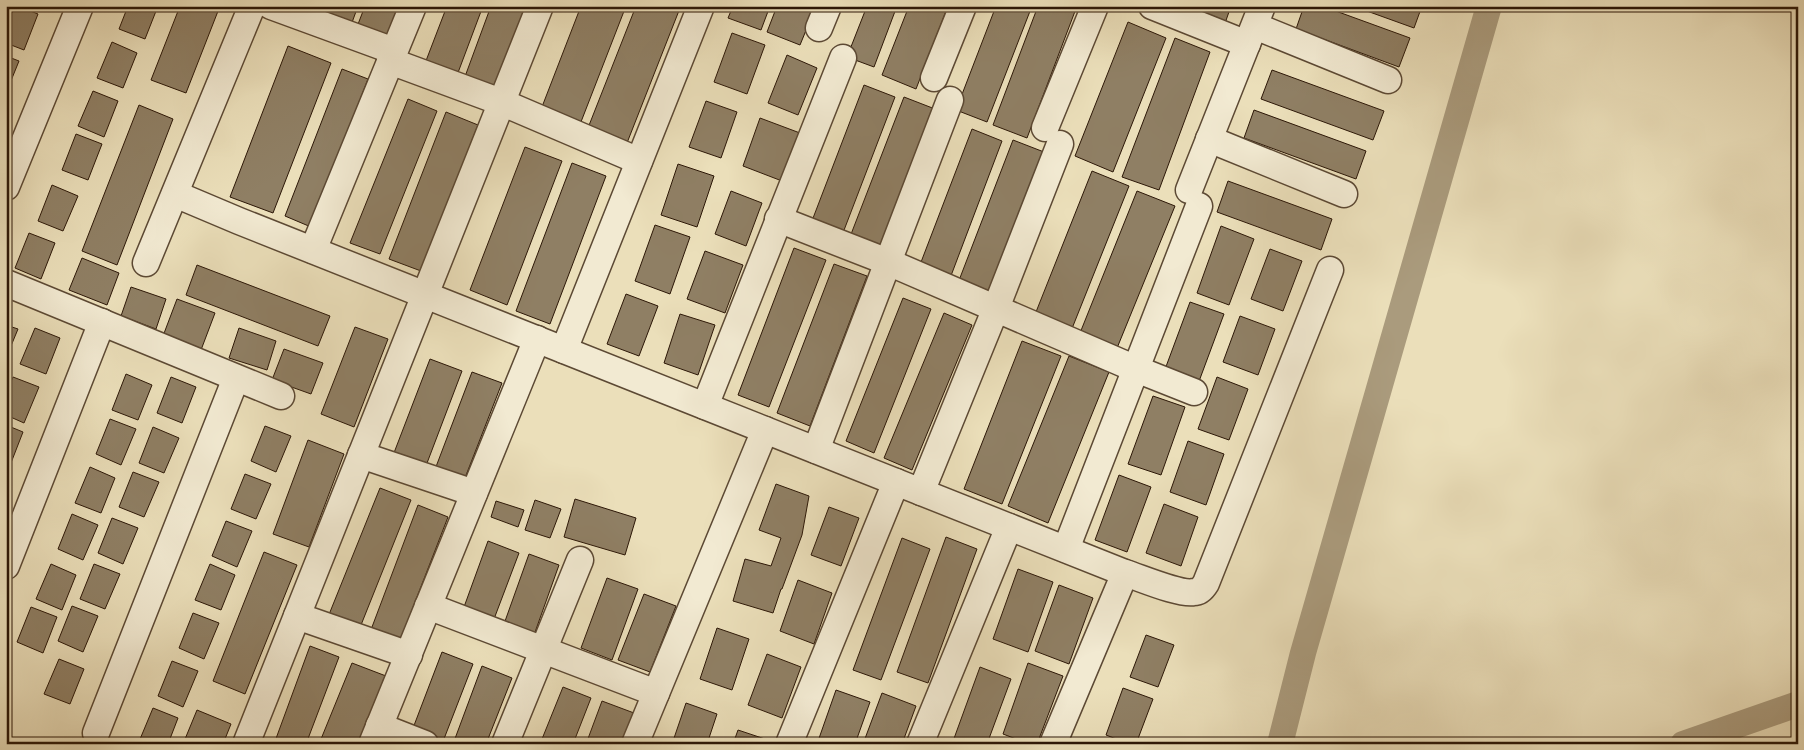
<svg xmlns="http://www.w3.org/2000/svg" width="1804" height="750" font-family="'IM FELL Double Pica',serif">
  <rect width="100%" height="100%" fill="#ebdfba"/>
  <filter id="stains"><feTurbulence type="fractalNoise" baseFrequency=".004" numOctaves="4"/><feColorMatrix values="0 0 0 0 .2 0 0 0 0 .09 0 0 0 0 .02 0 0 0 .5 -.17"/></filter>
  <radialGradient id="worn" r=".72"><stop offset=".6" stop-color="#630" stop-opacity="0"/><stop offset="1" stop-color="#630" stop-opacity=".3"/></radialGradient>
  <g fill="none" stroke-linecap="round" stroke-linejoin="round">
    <g stroke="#aa9b7d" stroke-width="26">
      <path d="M1280 744 1303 653 1489 6"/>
      <path d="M1683 744 1798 704"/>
    </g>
  </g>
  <g fill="#8f7f64" stroke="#2c1707">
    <path d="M12 6H18L38 14 24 50 6 43V19Z"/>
    <path d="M128 6H158L145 39 119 29Z"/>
    <path d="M180 6H220L186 93 151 80Z"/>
    <path d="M305 6H358L350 28Z"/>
    <path d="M365 6H399L385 44 355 32Z"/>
    <path d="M447 6H483L456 78 424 66Z"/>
    <path d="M491 6H527L495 93 463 82Z"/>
    <path d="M581 6H626L579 127 540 112Z"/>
    <path d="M636 6H676L680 8 625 148 586 133Z"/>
    <path d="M733 6H770L761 30 728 18Z"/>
    <path d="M777 6H816L800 45 767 32Z"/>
    <path d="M867 6H897L874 67 847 57Z"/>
    <path d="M909 6H948L916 89 882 75Z"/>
    <path d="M996 6H1032L987 122 956 110Z"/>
    <path d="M1038 6H1077L1027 138 993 125Z"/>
    <path d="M1190 6H1231L1222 32 1186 18Z"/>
    <path d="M1304 6H1322L1410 38 1399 67 1296 29Z"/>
    <path d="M1353 6H1422L1414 28Z"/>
    <path d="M1128 22 1166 38 1113 172 1075 156Z"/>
    <path d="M732 33 765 45 747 94 714 82Z"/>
    <path d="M1175 38 1210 52 1159 190 1122 177Z"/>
    <path d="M112 42 137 53 123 88 97 78Z"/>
    <path d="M288 46 331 63 273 213 230 197Z"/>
    <path d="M787 55 817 68 798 115 768 103Z"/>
    <path d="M6 56 19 61 6 93Z"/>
    <path d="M342 69 368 79 311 227 285 216Z"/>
    <path d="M1272 70 1384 111 1373 140 1261 99Z"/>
    <path d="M864 85 895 97 841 238 810 226Z"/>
    <path d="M93 91 118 101 104 137 78 126Z"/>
    <path d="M904 97 935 109 878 254 848 242Z"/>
    <path d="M408 99 437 111 380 254 350 243Z"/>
    <path d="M706 101 737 112 721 158 689 147Z"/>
    <path d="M139 105 173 119 117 265 82 251Z"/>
    <path d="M1254 110 1366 151 1356 179 1244 138Z"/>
    <path d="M446 112 478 125 421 271 389 259Z"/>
    <path d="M760 118 800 133 782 181 743 166Z"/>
    <path d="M972 129 1002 141 949 281 918 270Z"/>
    <path d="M76 134 102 144 88 180 62 170Z"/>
    <path d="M1013 140 1044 152 988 295 958 283Z"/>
    <path d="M525 147 562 161 507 305 470 290Z"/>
    <path d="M572 163 606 176 550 324 516 311Z"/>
    <path d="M678 164 714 176 697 227 661 215Z"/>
    <path d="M1092 171 1129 186 1071 331 1034 317Z"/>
    <path d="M1228 181 1332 219 1321 250 1217 212Z"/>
    <path d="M52 185 78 196 63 231 38 221Z"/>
    <path d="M731 191 762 203 746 246 715 234Z"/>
    <path d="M1137 191 1175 206 1115 353 1078 338Z"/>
    <path d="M655 225 690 237 670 294 635 281Z"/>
    <path d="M1221 226 1254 239 1229 305 1197 293Z"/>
    <path d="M29 233 55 243 41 279 15 268Z"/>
    <path d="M794 248 826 260 769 407 738 395Z"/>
    <path d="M1270 249 1302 261 1283 311 1251 299Z"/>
    <path d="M705 251 743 265 725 313 687 299Z"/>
    <path d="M82 258 119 273 107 305 69 290Z"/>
    <path d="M834 264 867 276 810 426 777 413Z"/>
    <path d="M197 265 330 316 318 346 186 295Z"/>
    <path d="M131 287 166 299 156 329 121 316Z"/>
    <path d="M626 294 658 306 639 356 607 344Z"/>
    <path d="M903 298 931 309 874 453 846 441Z"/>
    <path d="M177 299 215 313 201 350 163 336Z"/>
    <path d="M1190 302 1224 314 1198 384 1164 372Z"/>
    <path d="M944 313 972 325 912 470 884 458Z"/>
    <path d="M680 314 715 325 698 375 664 363Z"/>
    <path d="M1240 316 1275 329 1258 375 1223 362Z"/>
    <path d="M6 325 18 329 6 358Z"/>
    <path d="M355 327 388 339 354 427 321 414Z"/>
    <path d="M35 328 60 338 46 374 20 364Z"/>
    <path d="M239 328 276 341 267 370 229 358Z"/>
    <path d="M1022 341 1061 356 1002 504 964 489Z"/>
    <path d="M284 349 323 363 311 394 272 380Z"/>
    <path d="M1069 356 1109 372 1048 523 1008 506Z"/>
    <path d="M430 359 462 371 424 471 392 458Z"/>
    <path d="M472 372 502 383 463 483 434 472Z"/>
    <path d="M126 374 152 385 138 420 112 410Z"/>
    <path d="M13 377 39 387 24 423 6 415V394Z"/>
    <path d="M171 377 196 387 182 423 157 413Z"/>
    <path d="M1217 377 1248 389 1229 440 1198 429Z"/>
    <path d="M1153 396 1185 407 1161 475 1128 464Z"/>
    <path d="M110 419 136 429 121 465 96 454Z"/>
    <path d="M6 425 23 432 9 468 6 467Z"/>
    <path d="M265 426 291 436 276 472 251 461Z"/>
    <path d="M153 427 179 438 164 473 139 463Z"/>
    <path d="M308 440 344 454 309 547 273 534Z"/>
    <path d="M1188 441 1224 454 1206 505 1170 492Z"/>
    <path d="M90 467 115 478 101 513 75 503Z"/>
    <path d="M133 472 159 482 144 517 119 507Z"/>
    <path d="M245 474 271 484 256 519 231 509Z"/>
    <path d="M1119 475 1151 487 1127 552 1095 540Z"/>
    <path d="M776 484 809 496 802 535 782 589H781L773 613 733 601 745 559 771 566 781 538 759 530Z"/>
    <path d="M380 488 411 500 359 630 328 617Z"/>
    <path d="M575 499 636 518 625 555 564 537Z"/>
    <path d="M535 500 561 509 550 538 525 530Z"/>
    <path d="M496 501 524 510 518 527 491 517Z"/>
    <path d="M1164 504 1198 517 1181 566 1146 553Z"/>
    <path d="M418 505 448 517 398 646 369 635Z"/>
    <path d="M829 507 859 518 841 566 811 555Z"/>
    <path d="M72 514 98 525 83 560 58 549Z"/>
    <path d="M112 518 138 528 123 564 98 553Z"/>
    <path d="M226 521 252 531 237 567 212 556Z"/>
    <path d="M946 537 977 549 928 683 897 672Z"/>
    <path d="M902 538 930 549 881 680 853 670Z"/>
    <path d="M488 541 519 553 494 619 464 607Z"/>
    <path d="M264 552 297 565 245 694 213 681Z"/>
    <path d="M529 554 559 565 534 635 504 624Z"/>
    <path d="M51 564 76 575 62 610 36 599Z"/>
    <path d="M94 564 120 574 105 609 80 599Z"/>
    <path d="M210 564 235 575 221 610 195 600Z"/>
    <path d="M1018 569 1053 582 1028 652 993 639Z"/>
    <path d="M607 578 638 589 612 660 581 648Z"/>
    <path d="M798 580 832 593 814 644 780 631Z"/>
    <path d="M1059 585 1093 598 1069 664 1035 651Z"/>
    <path d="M644 594 676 606 650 672 618 660Z"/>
    <path d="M72 606 98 616 83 652 58 641Z"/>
    <path d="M31 607 57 617 43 653 17 642Z"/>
    <path d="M193 613 219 623 204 659 179 648Z"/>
    <path d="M717 628 749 639 732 690 700 679Z"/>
    <path d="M1146 635 1174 645 1158 687 1130 677Z"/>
    <path d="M310 646 339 657 306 744H274Z"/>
    <path d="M442 652 473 664 442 744H431L410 736Z"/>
    <path d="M767 654 801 667 782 718 748 705Z"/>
    <path d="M59 659 84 669 70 704 44 694Z"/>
    <path d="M172 661 198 671 183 707 158 696Z"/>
    <path d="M352 663 386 676 359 744H319Z"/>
    <path d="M1028 663 1063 676 1037 744H1029L1003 734Z"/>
    <path d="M482 666 512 678 486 744H453Z"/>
    <path d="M980 667 1011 679 987 744H952Z"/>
    <path d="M563 687 591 698 573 744H540Z"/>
    <path d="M1123 688 1153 699 1136 744H1129L1106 735Z"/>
    <path d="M836 690 870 702 855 744H817Z"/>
    <path d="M882 693 916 706 902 744H863Z"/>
    <path d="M602 701 634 713 622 744H586Z"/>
    <path d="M686 703 717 714 707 744H672Z"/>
    <path d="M153 708 178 718 168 744H138Z"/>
    <path d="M197 710 231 724 223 744H183Z"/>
    <path d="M738 730 771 741 770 744H733Z"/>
  </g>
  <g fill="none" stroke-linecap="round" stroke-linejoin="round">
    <g stroke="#5c4934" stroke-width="29">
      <g id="minor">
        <path d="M271 6 394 51"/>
        <path d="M1152 6 1247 44"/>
        <path d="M1255 26 1388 80"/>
        <path d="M819 28 828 6"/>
        <path d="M390 61 501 102 639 161"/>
        <path d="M934 78 963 6"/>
        <path d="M1045 128 1095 6"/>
        <path d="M1209 139 1344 194"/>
        <path d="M6 187 80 6"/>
        <path d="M1189 190 1262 6"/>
        <path d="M175 194 239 221 1125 573C1141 578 1180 595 1194 592 1200 592 1203 588 1206 583L1330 270"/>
        <path d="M778 219 888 262 1136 369 1194 392"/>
        <path d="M313 250 413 6"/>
        <path d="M146 263 252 6"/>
        <path d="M6 283 281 396"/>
        <path d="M564 350 701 6"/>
        <path d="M705 406 843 58"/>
        <path d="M816 450 950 100"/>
        <path d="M361 455 474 493"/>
        <path d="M921 492 996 308 1060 144"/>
        <path d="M1066 549 1199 206"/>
        <path d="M6 566 102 322"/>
        <path d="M428 606 656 693"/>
        <path d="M297 616 409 655"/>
        <path d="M379 726 425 744"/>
        <path d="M96 733 236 378"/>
        <path d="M246 744 540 6"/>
        <path d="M372 744 537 339"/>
        <path d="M505 744 580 560"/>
        <path d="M635 744 765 430"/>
        <path d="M789 744 896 482"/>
        <path d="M920 744 1009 527"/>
        <path d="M1053 744 1125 573"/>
      </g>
    </g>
    <use href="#minor" stroke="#f2ead2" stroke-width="26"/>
  </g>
  <rect width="1804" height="750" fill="none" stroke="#ebdfba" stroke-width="25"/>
  <rect x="8" y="8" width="1789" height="735" fill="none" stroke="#2c1707" stroke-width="2.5"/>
  <rect x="12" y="12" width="1779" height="725" fill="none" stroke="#2c1707"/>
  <rect width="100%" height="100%" filter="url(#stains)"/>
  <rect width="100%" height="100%" fill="url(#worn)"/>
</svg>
